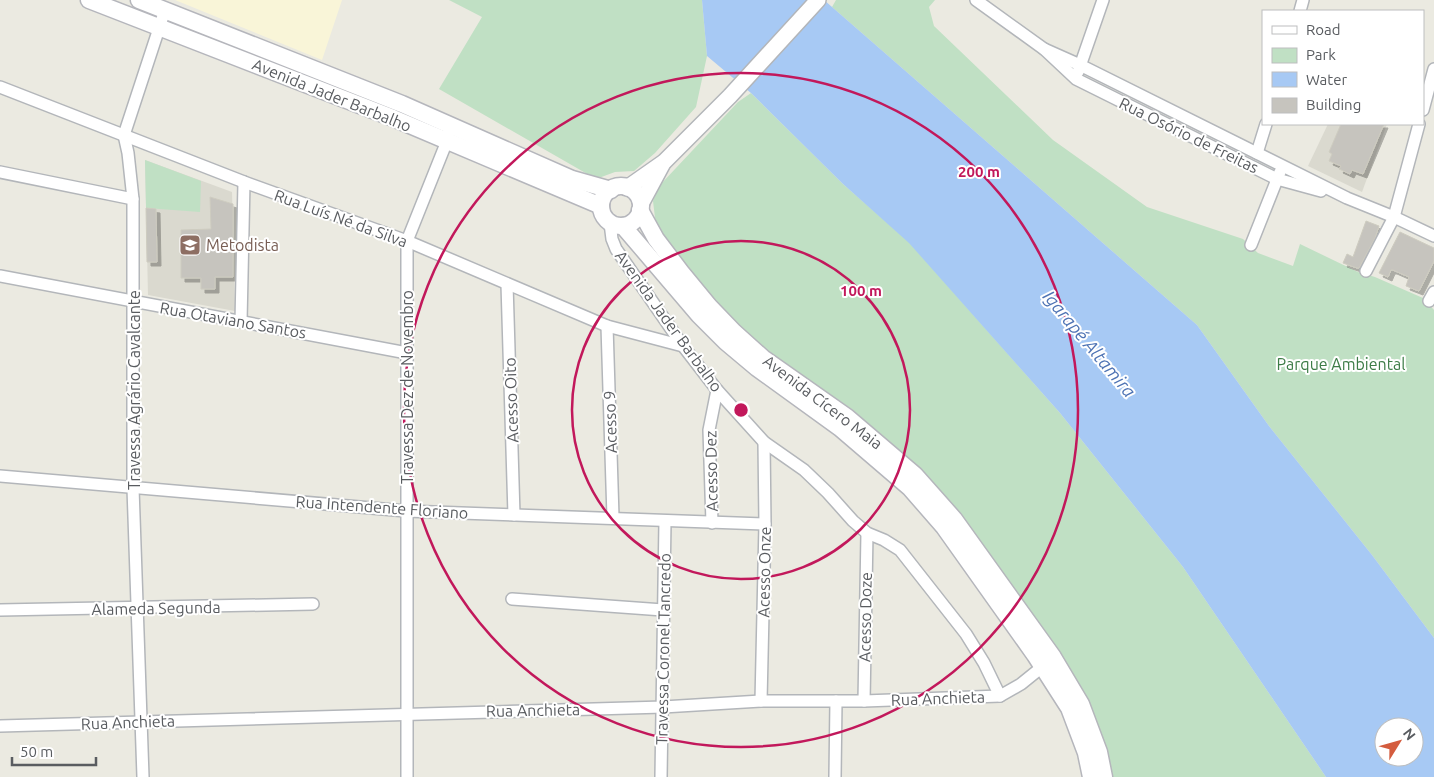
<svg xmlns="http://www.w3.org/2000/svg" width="1434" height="777" font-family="Ubuntu,sans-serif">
  <defs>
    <filter id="shadow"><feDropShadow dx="4" dy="4" stdDeviation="0" flood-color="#0004"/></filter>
  </defs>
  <rect width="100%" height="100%" fill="#ebeae1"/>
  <path fill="#f9f5d8" d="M175 0H342L322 60Z"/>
  <g fill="#dad9cf">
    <path d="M1328 124H1387L1362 192 1308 166Z"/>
    <path d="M145 160 232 192 235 311 148 295Z"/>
  </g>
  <g fill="#c0e0c4">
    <path d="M449 0H702L707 56 696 107 655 153 634 171 615 172 596 179 439 89 482 17Z"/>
    <path d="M836 0H935L929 7 934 26 1053 140 1147 207 1243 239 1258 253 1293 266 1300 244 1358 272 1375 277 1423 298 1434 310V638L1372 555 1269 426 1197 325 832 7Z"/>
    <path d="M751 93 843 184 909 242 1060 413 1183 567 1326 777H1110L1105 749 1090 705 1063 658 1046 637 961 514 920 470 853 410 767 351 714 303 661 237 655 218 653 201 660 185 738 102Z"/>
    <path d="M145 160 201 181 200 212 146 208Z"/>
  </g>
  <path fill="#a7c9f4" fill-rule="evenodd" d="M702 0H824L1197 325 1269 426 1372 555 1434 638V777H1326L1183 567 1060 413 909 243 843 184 751 93 707 56ZM1384 727H1414V757H1384Z"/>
  <g fill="#c6c4be" stroke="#ceccc0" filter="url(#shadow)">
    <path d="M1341 124H1384L1363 174 1352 170 1350 174 1339 169 1341 166 1329 161 1332 154 1329 152Z"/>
    <path d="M210 197 233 204V277H215V289H201V278H181V230L211 229Z"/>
    <path d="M146 208 156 209 157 262H147Z"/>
    <path d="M1366 221 1379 226 1375 238 1359 268H1357L1343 263 1347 254 1353 257Z"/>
    <path d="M1400 232 1434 248V261L1419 291 1406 286 1409 277 1393 270H1391L1388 277 1379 273Z"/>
  </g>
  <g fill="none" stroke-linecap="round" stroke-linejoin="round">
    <g stroke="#b3b6ba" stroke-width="14">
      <g id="minor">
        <path d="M976 0 1044 49 1076 79 1277 179 1321 191"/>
        <path d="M1300 11 1303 0"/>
        <path d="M1044 49 1080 65 1347 198 1394 217 1434 236"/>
        <path d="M1078 72 1103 0"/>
        <path d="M0 87 244 182 407 241 607 326 683 346"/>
        <path d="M1423 110 1434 69"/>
        <path d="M1257 153 1266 124"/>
        <path d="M0 172 133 199"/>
        <path d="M610 223 612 239 616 249 683 346 717 390 764 442 804 470 828 493 853 521 867 533 884 540 900 550 966 634 984 663 1000 696"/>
        <path d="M1251 245 1280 172"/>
        <path d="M1366 271 1394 217 1419 124"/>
        <path d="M0 276 407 353"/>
        <path d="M507 284 514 515"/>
        <path d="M1429 301 1434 292"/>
        <path d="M241 322 244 182"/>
        <path d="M607 326 613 517"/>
        <path d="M0 476 406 511 765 524"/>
        <path d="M712 523 709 430 717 390"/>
        <path d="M512 599 663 610"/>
        <path d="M0 610 313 604"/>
        <path d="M761 701 765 524 764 442"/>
        <path d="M864 701 867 533"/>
        <path d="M0 726 663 707 761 701H864L1000 696 1021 684 1047 663"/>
        <path d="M143 777 133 488V199L128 153 124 135 165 10"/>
        <path d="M407 777V241L447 141 448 134"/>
        <path d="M661 777 665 521"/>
        <path d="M835 777 836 701"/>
      </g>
    </g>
    <g stroke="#b3b6ba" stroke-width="18">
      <g id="tertiary">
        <path d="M627 188 664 162 730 96 818 0"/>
        <path d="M641 204 662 165"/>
      </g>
    </g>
    <g stroke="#b5b6bc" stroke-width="19">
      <g id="secondary">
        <path d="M89 0 393 118 601 206"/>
        <path d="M139 0 402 104 572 179 611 190"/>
        <circle cx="621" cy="206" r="20"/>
        <path d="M640 210 656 239 681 272 709 306 734 332 763 358 847 417 915 475 954 519 1053 657 1081 704 1099 752 1104 777"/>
        <path d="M623 226 699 315 726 342 757 368 840 428 910 488 944 527 1035 655 1069 708 1086 753 1091 777"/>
      </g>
    </g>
    <use href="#minor" stroke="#fff" stroke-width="11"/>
    <use href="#tertiary" stroke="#fff" stroke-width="15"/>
    <use href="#secondary" stroke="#fff" stroke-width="16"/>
  </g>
  <g fill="none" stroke="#c2185b" stroke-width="2.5">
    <circle cx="741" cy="410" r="169"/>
    <circle cx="741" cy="410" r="337"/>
  </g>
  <defs>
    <g id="school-square" transform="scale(1.125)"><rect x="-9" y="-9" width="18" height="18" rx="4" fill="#8d6e63" stroke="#fff"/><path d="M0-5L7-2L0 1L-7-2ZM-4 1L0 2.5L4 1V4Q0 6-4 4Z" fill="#fff"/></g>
  </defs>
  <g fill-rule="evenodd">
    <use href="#school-square" x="190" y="245"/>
  </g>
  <g text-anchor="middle" stroke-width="4" stroke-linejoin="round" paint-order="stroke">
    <g font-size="16" fill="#595c60" stroke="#fff">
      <text transform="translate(332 95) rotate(22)" y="6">Avenida Jader Barbalho</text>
      <text transform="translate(1189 135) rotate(26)" y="6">Rua Osório de Freitas</text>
      <text transform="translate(341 218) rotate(20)" y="6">Rua Luís Né da Silva</text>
      <text transform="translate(233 320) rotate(10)" y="6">Rua Otaviano Santos</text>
      <text transform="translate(669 321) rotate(54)" y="6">Avenida Jader Barbalho</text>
      <text transform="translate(407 387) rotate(-90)" y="6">Travessa Dez de Novembro</text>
      <text transform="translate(134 390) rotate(-90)" y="6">Travessa Agrário Cavalcante</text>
      <text transform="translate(511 400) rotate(-92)" y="6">Acesso Oito</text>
      <text transform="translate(823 402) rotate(37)" y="6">Avenida Cícero Maia</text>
      <text transform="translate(610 422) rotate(-92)" y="6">Acesso 9</text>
      <text transform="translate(711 471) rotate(-91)" y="6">Acesso Dez</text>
      <text transform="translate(382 507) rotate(4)" y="6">Rua Intendente Floriano</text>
      <text transform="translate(764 572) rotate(-89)" y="6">Acesso Onze</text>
      <text transform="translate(156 608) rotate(-1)" y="6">Alameda Segunda</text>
      <text transform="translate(865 617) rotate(-89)" y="6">Acesso Doze</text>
      <text transform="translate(663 649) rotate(-89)" y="6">Travessa Coronel Tancredo</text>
      <text transform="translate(938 698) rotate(-2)" y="6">Rua Anchieta</text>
      <text transform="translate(533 710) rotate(-1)" y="6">Rua Anchieta</text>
      <text transform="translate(128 722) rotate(-2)" y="6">Rua Anchieta</text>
    </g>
    <g font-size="16" fill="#785e54" stroke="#fff" text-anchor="start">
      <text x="206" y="251">Metodista</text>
    </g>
    <g font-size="16" fill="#3d7c47" stroke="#fff">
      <text x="1341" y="370">Parque Ambiental</text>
    </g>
    <g font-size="18" font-style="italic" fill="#4e73b4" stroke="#fff">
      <text transform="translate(1089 344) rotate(50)" y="6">Igarapé Altamira</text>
    </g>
  </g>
  <circle cx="741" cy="410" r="8" fill="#c2185b" stroke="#fff" stroke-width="2.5"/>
  <g font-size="15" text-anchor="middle" font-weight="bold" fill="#c2185b" stroke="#fff" stroke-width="4" stroke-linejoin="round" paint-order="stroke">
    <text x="979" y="177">200 m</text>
    <text x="861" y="296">100 m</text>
  </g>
  <rect x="1262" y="10" width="162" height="115" fill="#ffffff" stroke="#bdbebf"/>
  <rect x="1272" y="26" width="25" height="8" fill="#ffffff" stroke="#bdbebf"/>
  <text x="1306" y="35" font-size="15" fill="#595c60">Road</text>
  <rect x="1272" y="48" width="25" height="15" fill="#c0e0c4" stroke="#bdbebf"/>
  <text x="1306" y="60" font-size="15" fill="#595c60">Park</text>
  <rect x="1272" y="72" width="25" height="15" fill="#a7c9f4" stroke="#bdbebf"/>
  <text x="1306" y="85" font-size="15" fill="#595c60">Water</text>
  <rect x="1272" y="98" width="25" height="15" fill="#c6c4be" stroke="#bdbebf"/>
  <text x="1306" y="110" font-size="15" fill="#595c60">Building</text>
  <g transform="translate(1399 742) rotate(53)"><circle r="24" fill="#ffffff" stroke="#bdbebf"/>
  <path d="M0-4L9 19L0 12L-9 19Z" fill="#d45c3e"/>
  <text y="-8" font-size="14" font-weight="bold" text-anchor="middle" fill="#595c60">N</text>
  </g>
  <path d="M12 757v8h84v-8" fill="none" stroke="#595c60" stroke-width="2.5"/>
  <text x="20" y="757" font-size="15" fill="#595c60" stroke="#ffffff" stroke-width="4" paint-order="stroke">50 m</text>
</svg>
